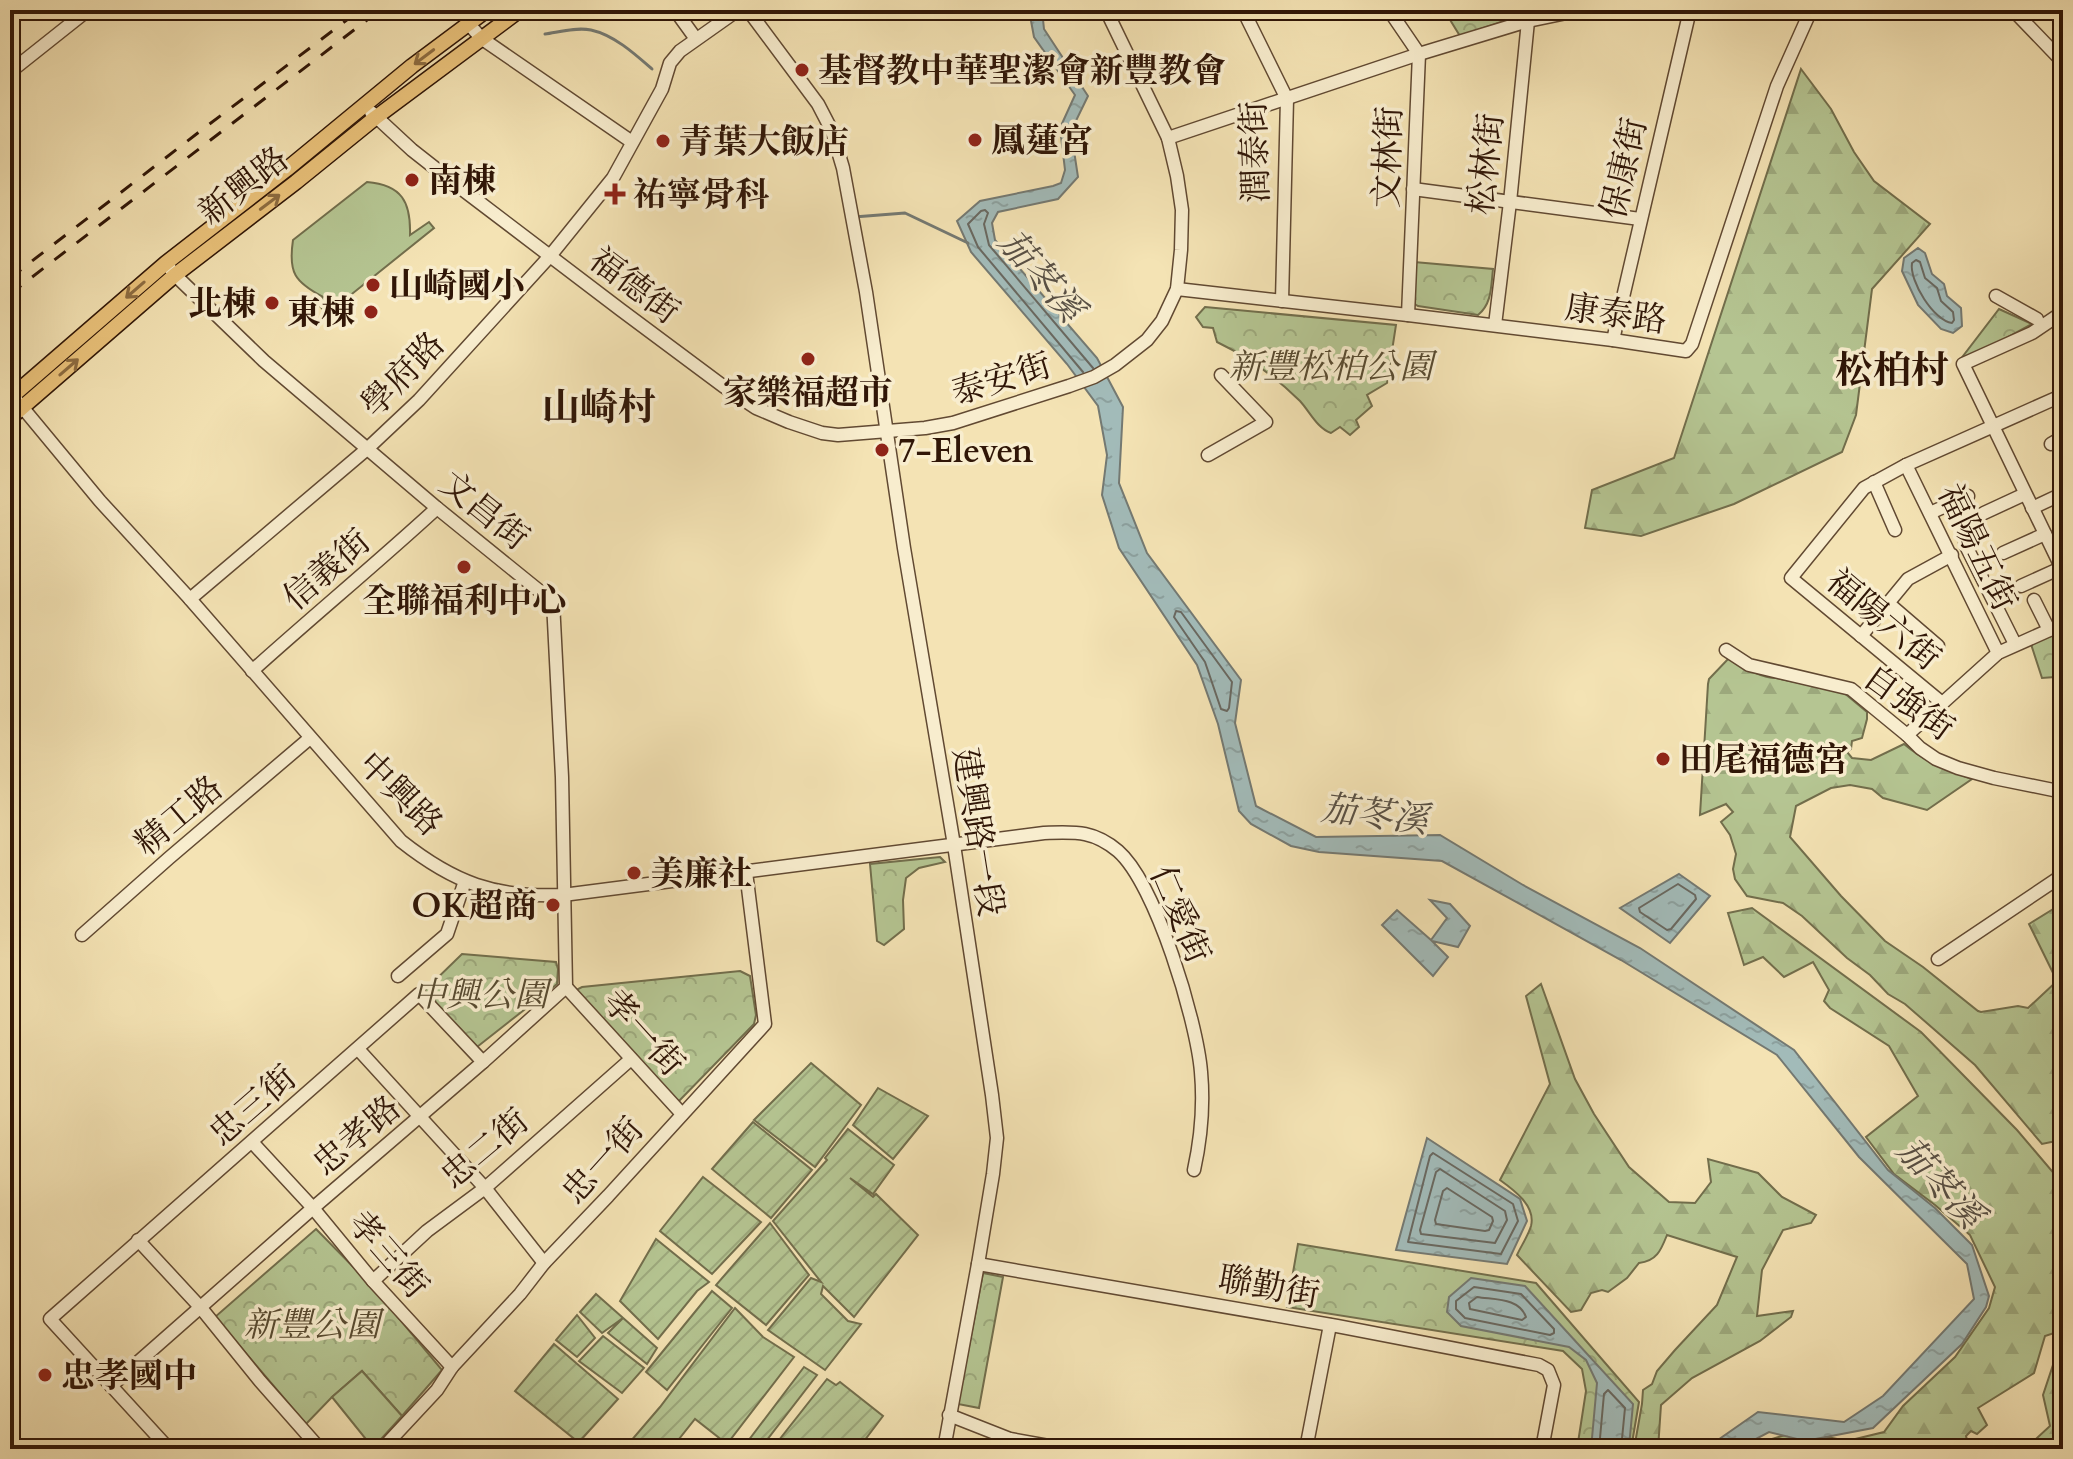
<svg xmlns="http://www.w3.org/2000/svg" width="2073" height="1459" font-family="Cardo,'Noto Serif TC',serif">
  <defs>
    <pattern id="forest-firs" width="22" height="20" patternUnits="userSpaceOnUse" patternTransform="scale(2)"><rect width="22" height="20" fill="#b5c592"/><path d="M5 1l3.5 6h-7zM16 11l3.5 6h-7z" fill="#9ca87c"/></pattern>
    <pattern id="park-crowns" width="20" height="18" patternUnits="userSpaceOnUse" patternTransform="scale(2)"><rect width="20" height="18" fill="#b5c592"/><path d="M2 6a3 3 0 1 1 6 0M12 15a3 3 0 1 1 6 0" fill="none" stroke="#9ca87c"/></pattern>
    <pattern id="garden-furrows" width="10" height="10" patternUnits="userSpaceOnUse" patternTransform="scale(2)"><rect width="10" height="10" fill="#b5c592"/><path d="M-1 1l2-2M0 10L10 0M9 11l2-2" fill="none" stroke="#9ca87c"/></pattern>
    <pattern id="water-ripples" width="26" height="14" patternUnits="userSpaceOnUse" patternTransform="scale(2)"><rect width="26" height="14" fill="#a2bbb9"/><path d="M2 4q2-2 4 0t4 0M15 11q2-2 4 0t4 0" fill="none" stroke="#8ca09e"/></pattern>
  </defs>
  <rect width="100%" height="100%" fill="#f4e3b4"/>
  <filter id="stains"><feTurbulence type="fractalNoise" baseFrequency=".0025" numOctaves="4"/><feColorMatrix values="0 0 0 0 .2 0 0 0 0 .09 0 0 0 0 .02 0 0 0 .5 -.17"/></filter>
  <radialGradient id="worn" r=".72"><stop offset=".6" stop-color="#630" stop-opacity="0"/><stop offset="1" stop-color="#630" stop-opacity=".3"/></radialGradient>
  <g fill="url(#forest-firs)" stroke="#726e4c" stroke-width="2">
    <path d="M1801 69 1831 109 1854 152 1874 181 1930 224 1872 289 1856 415 1842 452 1734 504 1641 536 1585 528 1592 490 1674 458Z"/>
    <path d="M1729 658C1743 666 1759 678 1776 678L1843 692 1867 712V719L1862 738 1852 741 1851 749 1847 752 1852 758 1871 760 1904 744C1925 762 1947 770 1972 779L1927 810 1883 798 1872 789 1850 785 1831 788 1796 806 1790 837 1841 896 1885 941 1923 967 1978 1011 1981 1012 2018 1006 2028 1008 2057 981 2029 924 2063 903V1137L2056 1141 2042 1144 1975 1065 1905 1004 1888 994 1870 975 1847 958 1802 916 1783 903 1747 896 1735 879 1733 869 1736 854 1730 835 1721 822 1733 812 1726 804 1700 815 1708 684 1709 679Z"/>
    <path d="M1752 908 1921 1032 2017 1130 2063 1184V1334L2054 1333 2045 1336 2034 1373 1978 1408 1987 1425 1977 1434 1971 1431 1966 1436 1968 1444 1964 1449H1749L1759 1443 1798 1431 1847 1441 1884 1432 1903 1406 1955 1357 1989 1308 1995 1287 1970 1235 1935 1205 1894 1174 1866 1137 1918 1096 1889 1046 1830 1008 1824 1001 1829 990 1813 962 1784 977 1763 957 1744 965 1728 913Z"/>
    <path d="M1541 984 1575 1079 1594 1114 1629 1167 1669 1202 1695 1203 1711 1182 1708 1159 1758 1173 1782 1197 1816 1215 1811 1223 1783 1230 1762 1270 1757 1316 1793 1311 1791 1317 1760 1341 1692 1378 1661 1405 1658 1449H1634L1642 1404 1643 1390 1652 1384 1657 1371 1675 1350 1717 1305 1737 1257 1667 1235C1661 1250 1657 1261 1639 1263L1627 1278 1608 1292 1602 1290 1591 1293 1581 1310 1571 1312 1517 1255C1521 1246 1528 1236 1531 1226 1536 1206 1514 1190 1500 1180L1550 1084 1526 996Z"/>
    <path d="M2063 1355V1449H2025L2050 1426 2043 1395 2056 1356Z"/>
  </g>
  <g fill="url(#park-crowns)" stroke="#726e4c" stroke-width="2">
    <path d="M1444 10H1508L1510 13 1507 20 1460 36Z"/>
    <path d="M1414 262 1493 269C1491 286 1492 304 1478 315L1418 306 1413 303Z"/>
    <path d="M1205 307 1396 325 1387 383 1367 395 1372 406 1356 420 1359 427 1350 435 1340 427 1331 433C1317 428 1310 412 1300 401 1276 377 1248 357 1217 342L1213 328 1203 327 1196 317Z"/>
    <path d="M1999 309 2032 324 1963 362 1960 360Z"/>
    <path d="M2063 629V647L2055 677 2042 678 2030 641Z"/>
    <path d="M940 857 945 862 919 868 906 878 903 900 904 929 884 945 877 941 870 864Z"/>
    <path d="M462 954 556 962 558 969 557 984 477 1047 424 991Z"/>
    <path d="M740 971 750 976 756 1015 754 1024 678 1102 576 991 578 989 582 987Z"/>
    <path d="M316 1229 372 1286 442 1370 402 1416 362 1371 332 1397 306 1424 215 1317Z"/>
    <path d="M1298 1244 1536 1283 1639 1402 1631 1449H1577L1586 1391 1582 1369 1563 1351 1287 1307Z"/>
    <path d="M983 1273 1003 1277 979 1408 958 1404Z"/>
  </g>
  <g fill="url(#garden-furrows)" stroke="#726e4c" stroke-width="2">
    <path d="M811 1063 861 1105 815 1167 754 1120Z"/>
    <path d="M878 1088 928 1116 893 1159 853 1125Z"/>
    <path d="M753 1122 812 1170 771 1218 712 1169Z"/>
    <path d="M848 1129 894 1165 873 1194 850 1178 873 1197 876 1194 918 1235 854 1317 823 1286 821 1294 848 1321 861 1324 825 1370 768 1330 811 1278 821 1282 773 1221 827 1160 825 1158Z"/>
    <path d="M703 1177 761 1222 712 1274 660 1231Z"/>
    <path d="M770 1223 809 1275 766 1325 716 1285Z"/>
    <path d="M656 1239 709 1282 697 1291 658 1339 620 1301Z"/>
    <path d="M712 1291 732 1308 667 1390 646 1372Z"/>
    <path d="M596 1294 657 1348 647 1364 608 1333 623 1318 602 1333 580 1312Z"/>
    <path d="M735 1308 763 1337 794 1357 727 1444 695 1419 671 1449H624L660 1407Z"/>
    <path d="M577 1315 595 1338 577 1357 556 1340Z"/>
    <path d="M603 1336 644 1368 622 1393 579 1361Z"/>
    <path d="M554 1344 618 1399 579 1442 587 1449H572L578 1442 515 1391Z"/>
    <path d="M804 1367 817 1375 760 1449H742Z"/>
    <path d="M827 1379 836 1385 840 1382 883 1416 858 1449H772Z"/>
  </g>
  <g fill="#b5c592" stroke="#726e4c" stroke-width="2">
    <path d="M367 182C402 185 411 202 410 235L429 222 434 228 327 314 317 303 323 297C295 282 288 273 293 240Z"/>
    <path d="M362 1371 402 1416 373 1448 332 1397Z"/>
  </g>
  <g fill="url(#water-ripples)" stroke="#747972" stroke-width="2">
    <path d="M1029 10H1042L1044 29 1088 96 1071 131 1078 177 1058 199 998 212 992 223 995 240 1097 358 1123 407 1119 483 1147 553 1241 680 1235 723 1256 806 1316 837 1440 835 1523 885 1640 948 1794 1050 1888 1170 1935 1208 1972 1245 1989 1296 1986 1307 1962 1344 1873 1428 1805 1441 1769 1432 1737 1449H1705L1758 1412 1844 1422 1883 1396 1974 1299 1967 1264 1859 1157 1777 1055 1621 960 1442 861 1319 852 1291 846 1251 824 1239 811 1218 724 1197 665 1119 548 1102 495 1107 455 1098 406 1067 364 971 252 957 221 980 201 1053 186 1061 183 1065 170 1060 128 1075 95 1034 37Z"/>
    <path d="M1918 248 1925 253 1932 274 1944 284 1947 296 1961 308 1962 326 1953 333 1941 329 1918 305 1902 271 1904 258Z"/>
    <path d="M1679 874 1710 896 1670 943 1620 908Z"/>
    <path d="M1430 900 1450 904 1470 926 1458 947 1432 941 1448 957 1433 976 1382 925 1397 910 1431 940 1447 918Z"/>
    <path d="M1427 1138 1520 1199 1527 1221 1507 1264 1396 1250Z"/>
    <path d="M1471 1278 1525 1286 1633 1404 1629 1447 1626 1449H1591L1597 1383 1586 1360 1569 1347 1461 1326 1447 1312 1449 1297Z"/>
  </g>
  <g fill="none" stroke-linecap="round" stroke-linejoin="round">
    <g stroke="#696860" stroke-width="2">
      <path d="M1916 260 1920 262 1925 278 1937 288 1941 301 1953 312 1954 320 1952 323C1934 321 1909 281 1912 263Z"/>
      <path d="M1083 372 978 247 968 224 981 211 985 210 988 213 984 224 989 245 1093 368"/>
      <path d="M1176 611 1181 612 1232 682 1229 708 1227 711 1221 709 1205 662 1174 617Z"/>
      <path d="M1678 884 1695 895 1696 899 1671 929 1667 930 1640 912 1639 908Z"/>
      <path d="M1433 1153 1513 1204 1518 1221 1501 1254 1408 1242 1430 1156Z"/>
      <path d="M1440 1169 1505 1211 1507 1220 1495 1243 1421 1234 1420 1230 1436 1172Z"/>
      <path d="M1447 1188 1492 1217 1493 1221 1489 1230 1485 1231 1436 1224 1435 1220 1443 1191Z"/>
      <path d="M1474 1287 1521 1294 1554 1329V1333L1550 1335 1465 1318 1456 1309V1301Z"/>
      <path d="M1477 1297C1496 1300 1519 1298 1526 1317L1522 1320 1470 1309 1469 1303Z"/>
      <path d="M1599 1449 1604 1394 1608 1390 1625 1408 1621 1449"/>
    </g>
    <g stroke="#747972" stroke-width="3">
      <path d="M545 34C559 32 576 27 591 30 614 35 635 54 652 69"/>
      <path d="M854 217 905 213 968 243"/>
    </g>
    <g stroke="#614932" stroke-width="15">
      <g id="minor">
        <path d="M675 10 696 39"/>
        <path d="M748 10 818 104 832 131 843 168 866 292 904 548 954 845 992 1095 997 1138 993 1174 978 1264 944 1449"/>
        <path d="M1243 10 1287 99 1282 301"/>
        <path d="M1389 10 1419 54 1408 315"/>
        <path d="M2013 10 2063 62"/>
        <path d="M468 23 481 38 632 142"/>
        <path d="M10 72 88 10"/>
        <path d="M371 112 412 150 454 183 621 310 723 386 756 408 789 422 822 433 838 435 925 428 953 423 1069 386 1094 377 1115 365 1147 340 1162 321 1177 289 1181 250 1182 210 1177 176 1168 138 1106 10"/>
        <path d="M1168 138 1419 54 1528 21 1581 10"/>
        <path d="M1413 189 1640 219"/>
        <path d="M1177 289 1408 315 1613 340 1686 351 1692 344 1777 86 1811 10"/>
        <path d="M1996 296 2037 319"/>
        <path d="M2063 312 2032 333 1963 364 2063 571"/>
        <path d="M1495 325 1510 202 1528 21 1519 10"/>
        <path d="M1613 340 1690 10"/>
        <path d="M13 396 100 501 190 599 401 841C454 883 495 898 563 895L1044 833C1075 832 1093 830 1118 851 1156 884 1197 1022 1201 1072 1204 1105 1201 1138 1194 1170"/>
        <path d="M2051 444 2063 437"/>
        <path d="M1208 455 1266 422 1221 375"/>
        <path d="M1906 465 1998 653"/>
        <path d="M1874 482 1895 530"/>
        <path d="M2032 508 2062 494"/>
        <path d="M1930 513 1968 496"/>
        <path d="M1984 513 2025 494"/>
        <path d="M1965 544 2015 644"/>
        <path d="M2003 553 2045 534"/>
        <path d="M2021 586 2063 567"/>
        <path d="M190 599 367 449 419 400 550 256 613 178 662 89 670 63 680 51 738 10"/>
        <path d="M2034 600 2049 630"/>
        <path d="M1888 603 1938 646"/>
        <path d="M1861 636 1908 579 1952 555"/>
        <path d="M1726 650 1749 665 1851 689 1907 735 1920 748 1936 759 1958 768 1994 778 2063 792"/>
        <path d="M252 671C313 616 376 564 437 508"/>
        <path d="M1941 702 1791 578 1864 488 1906 465 2063 395"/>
        <path d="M1907 735 1998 653 2063 624"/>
        <path d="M82 935 169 858 310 738"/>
        <path d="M1938 959 2063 875"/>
        <path d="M398 976 447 934 465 881"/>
        <path d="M566 987 682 1114"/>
        <path d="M358 1049 485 1188 544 1263"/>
        <path d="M252 1142 313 1208 373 1281 452 1367"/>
        <path d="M138 1240 201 1308 260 1381 320 1449"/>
        <path d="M978 1264 1337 1326 1539 1365 1548 1370 1554 1385 1542 1449"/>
        <path d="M373 1281 427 1231 485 1188 631 1059"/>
        <path d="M111 1386 313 1208 483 1062 566 987 562 777 553 602 437 508 264 361 175 275 166 263"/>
        <path d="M949 1415 1010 1439 1065 1449"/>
        <path d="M169 1449 50 1319 419 994 483 1062"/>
        <path d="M382 1449 437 1390 452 1367 520 1294 544 1263 608 1196 765 1024 746 872"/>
        <path d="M1306 1449 1330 1325"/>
      </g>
    </g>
    <g stroke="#301607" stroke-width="17">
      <g id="major">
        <path d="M10 398 166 263 287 169 412 66 487 10"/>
        <path d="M10 418 175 275 296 182 375 118 520 10"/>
      </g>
    </g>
    <use href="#minor" stroke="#f8edce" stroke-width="12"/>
    <use href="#major" stroke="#eac27a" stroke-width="14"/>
    <g stroke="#301607" stroke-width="3" stroke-dasharray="14 14" stroke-linecap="butt">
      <path d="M10 278 203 129 360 10"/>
      <path d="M10 294 380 10"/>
    </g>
  </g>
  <defs><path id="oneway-shaft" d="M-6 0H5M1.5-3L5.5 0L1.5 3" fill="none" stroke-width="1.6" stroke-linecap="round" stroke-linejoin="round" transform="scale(2)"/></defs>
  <g stroke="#8d6c40">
    <use href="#oneway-shaft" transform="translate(424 57) rotate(143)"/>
    <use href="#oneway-shaft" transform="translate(270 202) rotate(-37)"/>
    <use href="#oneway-shaft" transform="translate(135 290) rotate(139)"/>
    <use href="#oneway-shaft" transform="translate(69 367) rotate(-41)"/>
  </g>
  <g fill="#8f2418" stroke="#f8edce" stroke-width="3">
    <circle cx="802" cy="70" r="8"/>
    <circle cx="975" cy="140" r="8"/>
    <circle cx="663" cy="141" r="8"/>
    <circle cx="412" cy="180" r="8"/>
    <path d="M611 182h8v8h8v8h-8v8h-8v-8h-8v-8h8z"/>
    <circle cx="373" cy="285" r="8"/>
    <circle cx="272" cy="303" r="8"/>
    <circle cx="371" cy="312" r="8"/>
    <circle cx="808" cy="359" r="8"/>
    <circle cx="882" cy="450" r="8"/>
    <circle cx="464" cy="567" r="8"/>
    <circle cx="1663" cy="759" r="8"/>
    <circle cx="634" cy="873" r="8"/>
    <circle cx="553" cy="905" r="8"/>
    <circle cx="45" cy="1375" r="8"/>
  </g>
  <g text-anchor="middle" stroke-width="7" stroke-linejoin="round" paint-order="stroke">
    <g font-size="34" font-weight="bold" fill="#301607" stroke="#f8edce" text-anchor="start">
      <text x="818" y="82">基督教中華聖潔會新豐教會</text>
      <text x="991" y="152">鳳蓮宮</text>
      <text x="679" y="153">青葉大飯店</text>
      <text x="428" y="192">南棟</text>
      <text x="633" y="206">祐寧骨科</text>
      <text x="389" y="297">山崎國小</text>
      <text x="256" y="315" text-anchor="end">北棟</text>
      <text x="355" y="324" text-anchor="end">東棟</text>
      <text x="808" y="404" text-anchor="middle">家樂福超市</text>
      <text x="898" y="462">7-Eleven</text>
      <text x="464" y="612" text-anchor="middle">全聯福利中心</text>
      <text x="1679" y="771">田尾福德宮</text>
      <text x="650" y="885">美廉社</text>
      <text x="537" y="917" text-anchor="end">OK超商</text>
      <text x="61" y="1387">忠孝國中</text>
    </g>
    <g font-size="34" fill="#301607" stroke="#f8edce">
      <text transform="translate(1254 152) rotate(-92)" y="12">潤泰街</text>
      <text transform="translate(1387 157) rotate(-88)" y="12">文林街</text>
      <text transform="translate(1485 164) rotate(-84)" y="12">松林街</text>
      <text transform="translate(1623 168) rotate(-77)" y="12">保康街</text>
      <text transform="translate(243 185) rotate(-38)" y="12">新興路</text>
      <text transform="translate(635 285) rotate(37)" y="12">福德街</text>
      <text transform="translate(1616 313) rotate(8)" y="12">康泰路</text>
      <text transform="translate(402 374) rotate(-46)" y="12">學府路</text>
      <text transform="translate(1001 378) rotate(-17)" y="12">泰安街</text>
      <text transform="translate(485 510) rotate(39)" y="12">文昌街</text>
      <text transform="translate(1978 547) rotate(64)" y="12">福陽五街</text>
      <text transform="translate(326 569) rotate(-41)" y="12">信義街</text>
      <text transform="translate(1884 619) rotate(40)" y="12">福陽六街</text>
      <text transform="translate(1909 702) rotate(36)" y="12">自強街</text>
      <text transform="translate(401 793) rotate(45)" y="12">中興路</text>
      <text transform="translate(178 815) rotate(-40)" y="12">精工路</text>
      <text transform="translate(979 832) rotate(81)" y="12">建興路一段</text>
      <text transform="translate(1181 914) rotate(67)" y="12">仁愛街</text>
      <text transform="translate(644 1032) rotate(48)" y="12">孝一街</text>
      <text transform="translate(252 1105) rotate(-41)" y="12">忠三街</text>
      <text transform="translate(356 1135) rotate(-40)" y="12">忠孝路</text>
      <text transform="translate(484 1148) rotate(-40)" y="12">忠二街</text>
      <text transform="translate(602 1160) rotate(-48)" y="12">忠一街</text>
      <text transform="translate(389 1254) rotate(49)" y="12">孝三街</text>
      <text transform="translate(1269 1286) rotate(10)" y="12">聯勤街</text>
    </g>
    <g font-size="34" font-style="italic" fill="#584b31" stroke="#f8edce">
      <text x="1331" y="378">新豐松柏公園</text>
      <text x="480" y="1006">中興公園</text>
      <text x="312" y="1336">新豐公園</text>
    </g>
    <g font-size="36" font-style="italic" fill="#585045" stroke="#f8edce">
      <text transform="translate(1042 275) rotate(49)" y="13">茄苳溪</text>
      <text transform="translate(1375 813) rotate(7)" y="13">茄苳溪</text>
      <text transform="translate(1941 1182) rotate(47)" y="13">茄苳溪</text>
    </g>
    <g font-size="38" font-weight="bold" fill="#301607" stroke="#f8edce">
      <text x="1892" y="383">松柏村</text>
      <text x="599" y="420">山崎村</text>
    </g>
  </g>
  <rect width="2073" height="1459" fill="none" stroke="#f4e3b4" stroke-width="40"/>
  <rect x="12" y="12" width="2049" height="1435" fill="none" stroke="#301607" stroke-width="4"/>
  <rect x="20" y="20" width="2033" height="1419" fill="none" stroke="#301607" stroke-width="2"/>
  <rect width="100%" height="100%" filter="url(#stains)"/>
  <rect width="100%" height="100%" fill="url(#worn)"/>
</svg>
